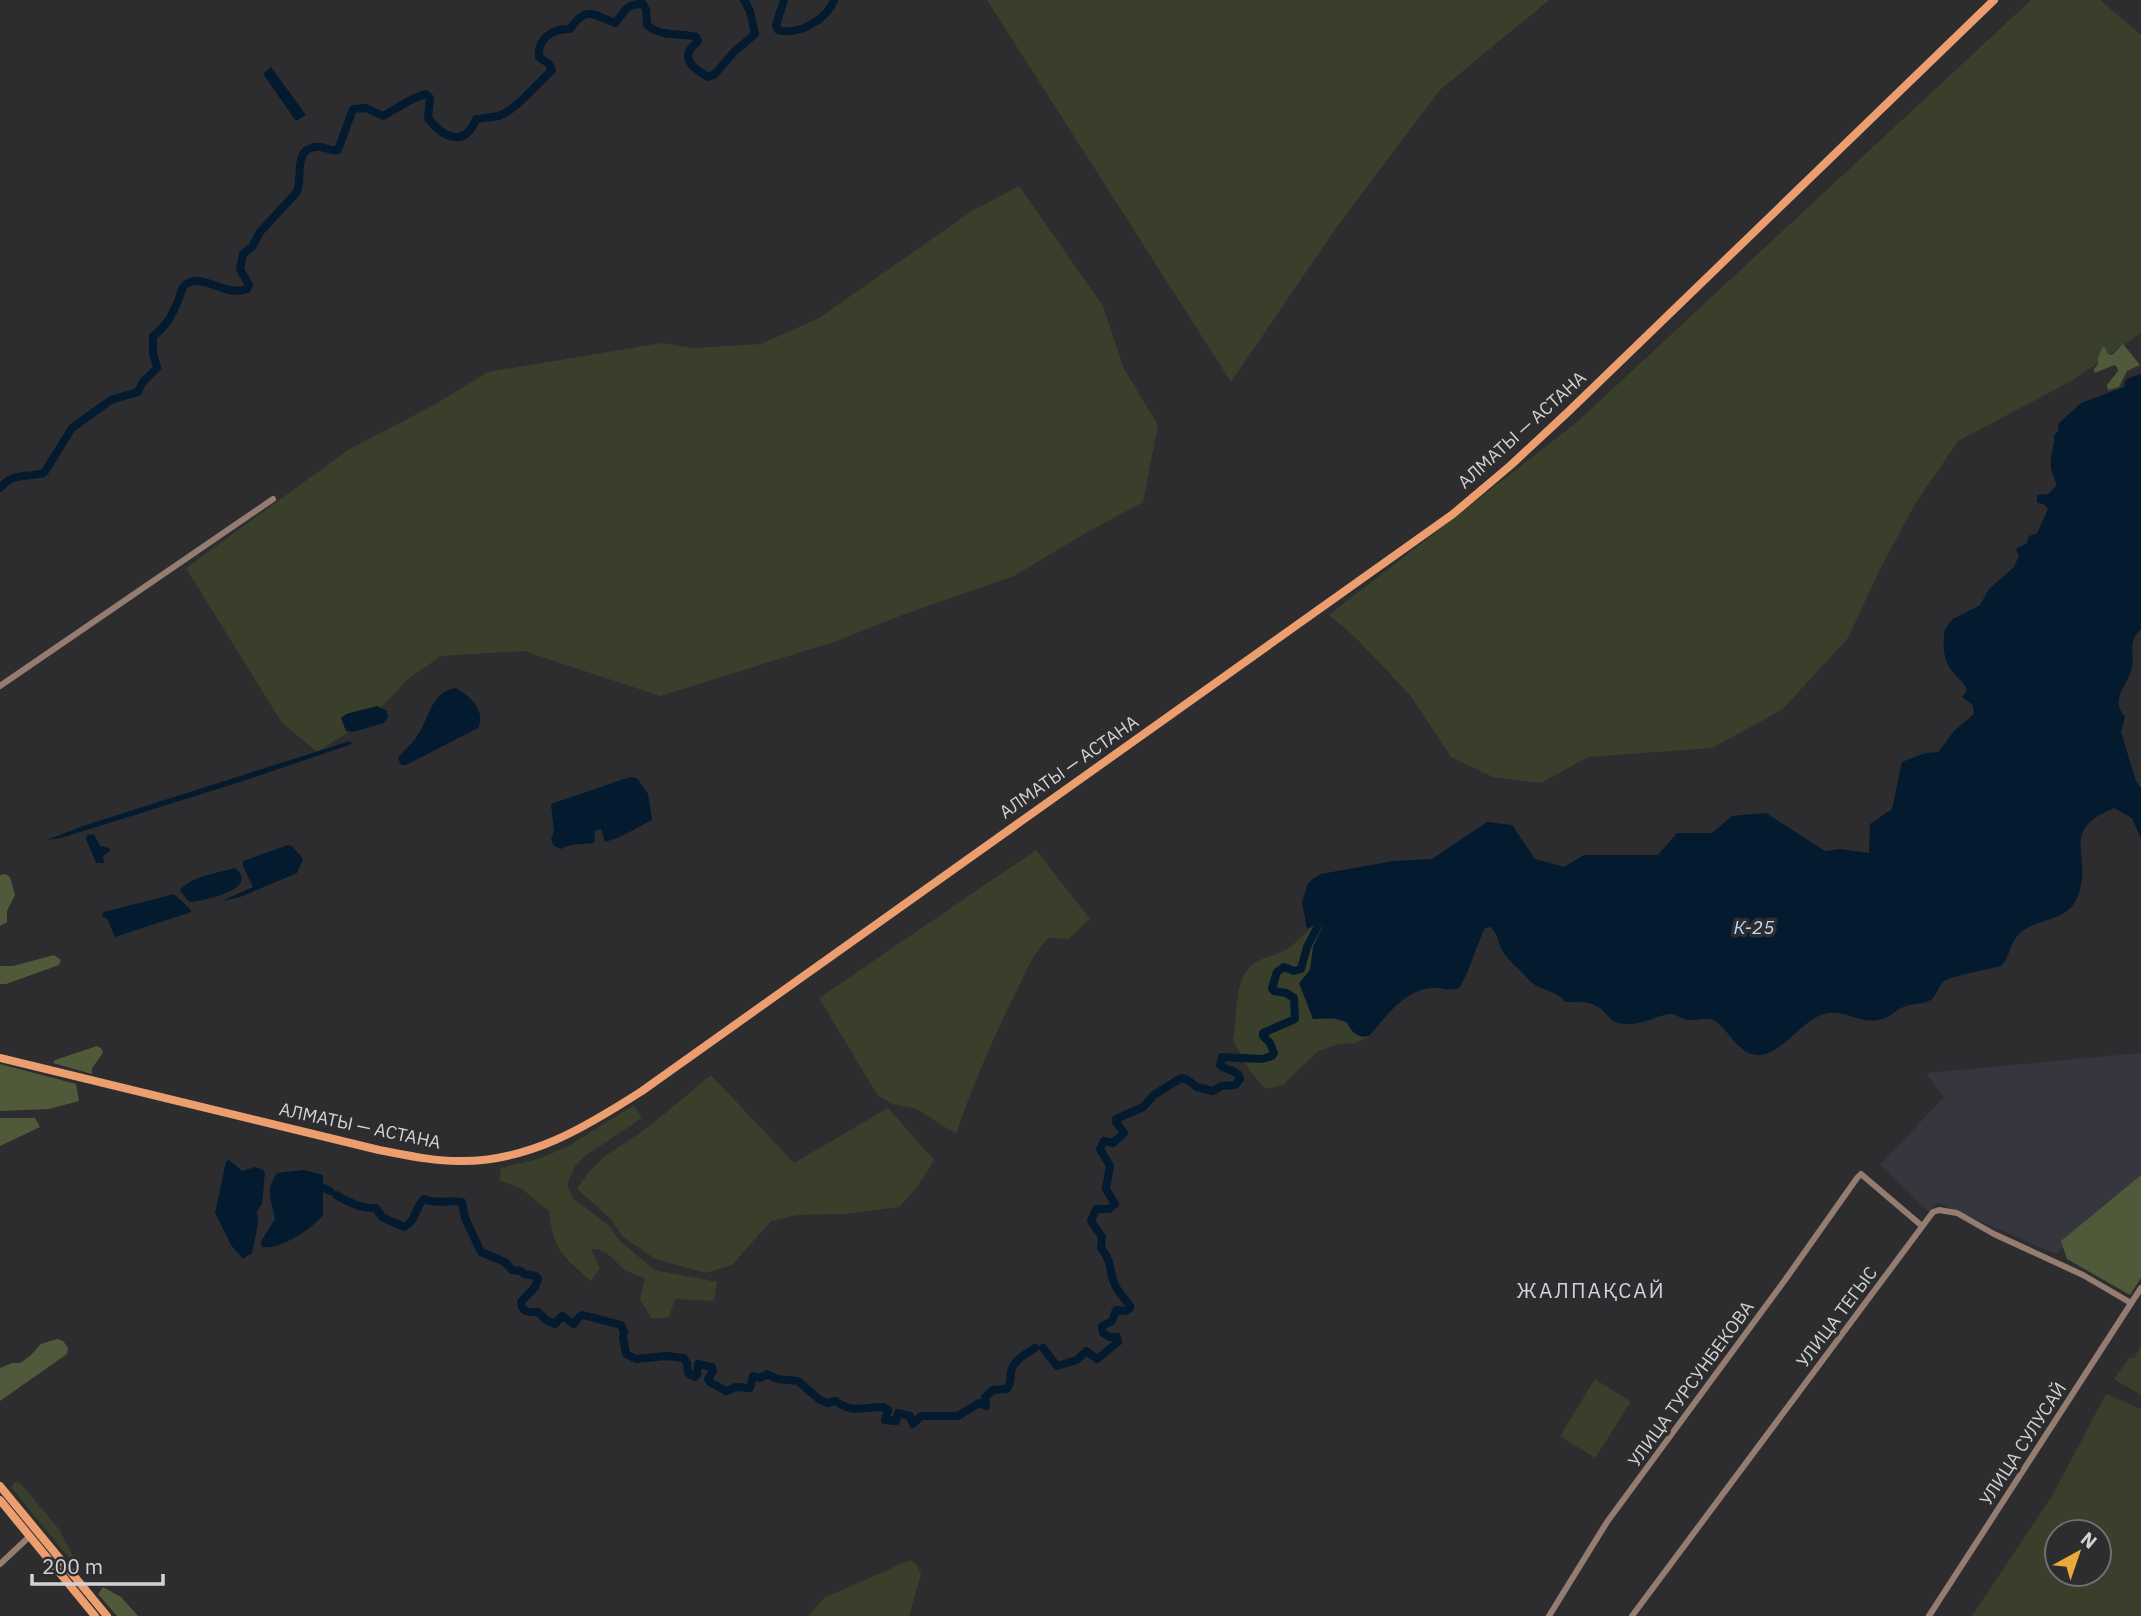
<svg xmlns="http://www.w3.org/2000/svg" width="2141" height="1616" font-family="'IBM Plex Sans',sans-serif">
  <rect width="100%" height="100%" fill="#2d2d30"/>
  <path fill="#36363f" d="M2141 1053V1173L2131 1188 2056 1254 1938 1203 1929 1212 1880 1165 1944 1097 1926 1073Z"/>
  <g fill="#393f2a" fill-rule="evenodd">
    <path d="M987 0H1549L1440 90 1336 228 1231 382Z"/>
    <path d="M2031 0H2100L2141 35V333L2073 380 1958 441 1915 504 1879 571 1848 638 1782 710 1712 748 1588 757 1541 783 1493 777 1451 757 1410 695 1355 637 1329 615 1576 423Z"/>
    <path d="M1019 186 1103 306 1124 369 1158 425 1143 502 1084 534 1014 576 905 614 834 642 660 696 524 651 441 656 408 679 372 717 317 752 282 723 186 568 348 450 432 406 488 372 662 343 693 348 761 344 819 318 972 211Z"/>
    <path d="M1036 850 1090 919 1068 939 1049 938C1034 951 1027 970 1018 988 994 1036 973 1084 956 1134L917 1109 893 1104 878 1096 819 998Z"/>
    <path d="M1328 915C1313 948 1301 984 1313 1019 1339 1018 1344 1019 1362 1037L1369 1036 1356 1043 1338 1044 1317 1052 1283 1085 1265 1089 1250 1071 1233 1040C1237 1022 1235 989 1244 975 1255 955 1276 958 1290 947 1303 936 1313 925 1328 915Z"/>
    <path d="M711 1075 794 1163 888 1108 934 1160 918 1186 899 1207 846 1214 797 1215 771 1221 732 1265 706 1273 655 1259 622 1236 611 1219 577 1189C598 1157 609 1154 638 1134 663 1116 687 1095 711 1075Z"/>
    <path d="M634 1105 642 1118 585 1156 575 1166 567 1185 574 1199 607 1224 619 1240 654 1270 717 1282 714 1301 675 1299 669 1317 652 1319 640 1300 645 1278C638 1276 630 1273 624 1269 613 1260 606 1248 591 1249L600 1268 591 1281C562 1255 554 1252 549 1211L522 1189 499 1180 501 1168 538 1159 567 1147Z"/>
    <path d="M2141 1346V1395L2114 1379 2129 1358H2134Z"/>
    <path d="M1595 1379 1631 1402 1595 1458 1560 1436Z"/>
    <path d="M2106 1394 2141 1409V1616H1972L2052 1496ZM2057 1532H2099V1574H2057Z"/>
    <path d="M15 1482 20 1483 59 1529 73 1556 69 1558 11 1487Z"/>
    <path d="M910 1560 917 1565 921 1574 909 1616H808L824 1598Z"/>
  </g>
  <g fill="#505939">
    <path d="M2123 344 2140 365 2127 371 2119 387 2108 390 2107 385 2118 371 2117 367 2114 365 2095 373 2094 369 2098 364V357L2103 347H2105L2108 354 2112 355Z"/>
    <path d="M5 874 10 877 15 895 7 911V922L0 926V875Z"/>
    <path d="M54 955 61 960 59 965 6 984H0V966H13Z"/>
    <path d="M97 1046 101 1048 103 1053 92 1068V1074L53 1063 55 1060Z"/>
    <path d="M0 1064 76 1084 79 1101 49 1109 0 1111Z"/>
    <path d="M0 1118H35L40 1127 0 1146Z"/>
    <path d="M2141 1175V1278L2130 1295 2067 1259 2061 1241Z"/>
    <path d="M57 1339 63 1341 68 1348 67 1354 0 1401V1368L12 1363H20L30 1356 41 1344Z"/>
    <path d="M103 1587 121 1597 138 1616H117L98 1594Z"/>
  </g>
  <g fill="#031a2f">
    <path d="M271 67 306 115 296 121 263 74Z"/>
    <path d="M2141 374V629C2126 643 2136 655 2131 671 2126 687 2110 700 2125 717L2121 732 2136 781 2141 788V839L2132 818 2114 808C2056 832 2095 856 2077 898 2066 923 2037 917 2019 934 2009 943 2010 958 2001 966 1989 969 1952 976 1944 981 1939 985 1937 994 1932 999 1924 1005 1910 1003 1901 1008 1893 1013 1889 1018 1878 1020 1859 1024 1842 1007 1821 1015 1800 1023 1782 1053 1760 1055 1740 1056 1731 1034 1718 1023 1708 1015 1699 1021 1688 1020 1680 1019 1677 1013 1668 1014 1656 1017 1644 1023 1632 1024 1607 1025 1611 1014 1596 1006 1586 1000 1575 1002 1565 1002 1557 989 1539 992 1528 979 1521 970 1508 961 1502 950 1497 942 1498 932 1490 927L1485 928C1475 948 1471 969 1459 988 1445 992 1442 987 1431 988 1403 991 1386 1017 1369 1036 1357 1038 1352 1033 1347 1022L1334 1018 1313 1019 1299 983 1310 970 1313 947 1327 917 1307 929 1302 902 1308 883 1314 878 1321 874 1393 861 1432 859 1487 822 1512 825 1535 859 1564 867 1584 855H1658L1677 833H1712L1732 816 1766 813 1825 851 1840 849 1869 853 1870 824 1892 809 1902 762 1925 753 1938 752 1955 730 1974 714 1973 705 1962 697 1967 690C1964 682 1958 679 1953 672 1943 661 1942 644 1945 629L1953 619 1980 605 1989 589 2014 567 2019 556 2016 549 2027 543 2029 536 2037 533 2048 509 2044 504 2037 503V495L2048 494 2056 486C2056 478 2052 475 2051 468 2049 457 2055 446 2054 436L2059 430 2058 424 2081 403 2124 387 2126 379Z"/>
    <path d="M455 688C469 694 487 712 478 728L406 765H401L398 758C404 750 412 744 417 736 430 718 430 693 455 688Z"/>
    <path d="M377 706 387 711 388 717 384 723 353 732 346 731 341 718 346 714Z"/>
    <path d="M350 741 352 744 240 782 61 838 47 840 86 825Z"/>
    <path d="M630 777 637 778 648 794 652 820 620 837 605 842 601 829 595 831 594 843 571 845 560 849 554 846 551 840 554 831 551 804Z"/>
    <path d="M94 834 100 846 109 848 110 851 103 856 104 863H96L86 839 87 835Z"/>
    <path d="M288 845 292 846 303 859 297 873 240 897 222 901 253 887 243 866V861Z"/>
    <path d="M235 868C260 889 208 899 192 902L188 901 180 890C192 876 218 873 235 868Z"/>
    <path d="M174 894 191 910V912L115 937 108 920 102 916 104 912Z"/>
    <path d="M229 1160 242 1171 255 1167 263 1170 265 1173 262 1204 257 1211 258 1224 252 1253 243 1259 231 1245 215 1213 226 1162Z"/>
    <path d="M304 1170 323 1175V1215C312 1229 280 1250 262 1247L261 1241 275 1219C272 1199 264 1193 277 1173Z"/>
  </g>
  <g fill="none" stroke-linecap="round" stroke-linejoin="round">
    <g stroke="#031a2f" stroke-width="8">
      <path d="M784 0 776 25 778 30C799 36 827 19 834 0"/>
      <path d="M0 488C13 472 26 478 44 473L72 428 111 400 138 392 142 383 157 368 153 353V336C166 327 172 315 178 301 180 297 181 289 184 286 199 270 225 298 247 289L249 285 240 269 243 254 252 247 260 232 297 192C303 178 293 150 315 147 324 145 329 152 338 150L353 109 366 108 383 116C398 108 410 98 426 94L430 98 428 118C443 138 465 148 476 119L499 116 510 110 522 100 552 70 549 64 539 57C537 39 553 28 570 29 585 6 593 14 615 23 625 12 626 3 643 4L646 10 647 25C663 38 678 32 696 37L698 41C696 44 692 46 690 50 682 62 700 72 708 77L715 74 734 52 755 34 750 11 744 0"/>
      <path d="M324 1188 330 1191"/>
      <path d="M336 1195C351 1203 359 1208 376 1208L382 1217 404 1227C416 1221 415 1208 424 1199 437 1205 449 1199 462 1202L465 1218 481 1252 505 1262 512 1270 521 1271 524 1274 536 1276 538 1279 535 1287 521 1302C521 1312 530 1313 538 1312L546 1320 555 1324 562 1316 574 1324 579 1317 583 1315 621 1325 624 1332 623 1337 626 1354 636 1359 666 1356 684 1358 687 1363 688 1373 695 1377 697 1375 698 1364 712 1367 713 1371 708 1379 711 1383 726 1391 736 1387 750 1388 753 1376 760 1378 767 1374 777 1379 798 1381 820 1400 828 1403 836 1401C852 1414 863 1407 883 1407L888 1410 885 1420 896 1421 898 1413 910 1416 913 1424 921 1416H958L979 1403 986 1406 985 1397 993 1390 1007 1389C1012 1382 1010 1380 1011 1372 1013 1360 1026 1354 1035 1348"/>
      <path d="M1043 1348 1057 1366 1077 1360 1086 1351 1097 1359 1118 1342 1117 1337H1109L1103 1333 1102 1326 1112 1321 1116 1310 1126 1311 1130 1308V1306C1126 1300 1119 1293 1116 1287 1107 1270 1115 1266 1101 1248L1102 1237 1091 1221 1096 1209H1109L1115 1204 1106 1189 1110 1166 1100 1149 1104 1141 1113 1143 1124 1133 1116 1122V1119L1143 1107 1154 1095 1181 1078 1186 1079 1197 1087 1213 1091 1221 1086 1235 1085 1240 1079C1238 1069 1226 1071 1220 1065L1222 1057 1262 1059 1272 1056 1274 1053 1270 1043 1263 1036V1033L1295 1019 1294 998 1286 993 1274 991 1272 988 1277 972 1284 967 1294 971 1301 969 1307 947 1320 922 1335 910"/>
    </g>
    <g stroke="#947c70" stroke-width="6">
      <path d="M0 686 273 499"/>
      <path d="M0 1564 30 1536"/>
      <path d="M1549 1616 1607 1522 1785 1280 1857 1178 1861 1174 1922 1226"/>
      <path d="M1632 1616 1933 1212 1939 1210 1957 1213 1994 1234 2083 1275 2131 1303"/>
      <path d="M1929 1616 2141 1288"/>
    </g>
    <g stroke="#ed9e6e" stroke-width="8">
      <path d="M0 1058 379 1150C406 1155 432 1161 459 1161 529 1162 586 1127 642 1091L1453 514 1511 465 1569 411 1994 0"/>
      <path d="M0 1486 107 1616"/>
      <path d="M0 1500 95 1616"/>
    </g>
  </g>
  <g text-anchor="middle" stroke-width="7" stroke-linejoin="round" paint-order="stroke">
    <g font-size="18" fill="#d3d3d5" stroke="#2d2d30">
      <text transform="translate(1522 430) rotate(-42)" y="6">АЛМАТЫ — АСТАНА</text>
      <text transform="translate(1069 767) rotate(-35)" y="6">АЛМАТЫ — АСТАНА</text>
      <text transform="translate(360 1126) rotate(12)" y="6">АЛМАТЫ — АСТАНА</text>
      <text transform="translate(1837 1317) rotate(-53)" y="6">УЛИЦА ТЕГЫС</text>
      <text transform="translate(1691 1384) rotate(-54)" y="6">УЛИЦА ТУРСУНБЕКОВА</text>
      <text transform="translate(2023 1444) rotate(-57)" y="6">УЛИЦА СУЛУСАЙ</text>
    </g>
    <g font-size="19" font-style="italic" fill="#bedaf6" stroke="#2d2d30">
      <text x="1754" y="934">К-25</text>
    </g>
    <g font-size="21" letter-spacing="2" fill="#d2d2d6" stroke="#2d2d30">
      <text x="1591" y="1298">ЖАЛПАҚСАЙ</text>
    </g>
  </g>
  <g transform="translate(2078 1553) rotate(40)"><circle r="33" fill="#2d2d30" stroke="#6f6f72" stroke-width="2"/>
  <path d="M0-5L12 26L0 18L-12 26Z" fill="#e9ab38"/>
  <text y="-10" font-size="19" font-weight="bold" text-anchor="middle" fill="#d3d3d5">N</text>
  </g>
  <path d="M32 1574v10h131v-10" fill="none" stroke="#d3d3d5" stroke-width="3.5"/>
  <text x="42" y="1574" font-size="21" fill="#d3d3d5" stroke="#2d2d30" stroke-width="5" paint-order="stroke">200 m</text>
</svg>
